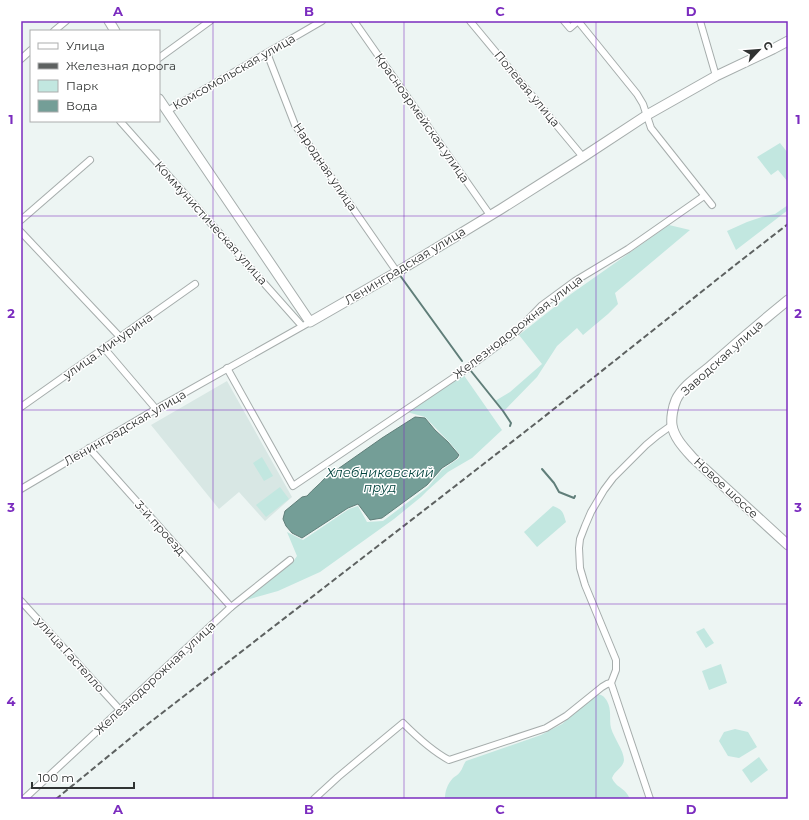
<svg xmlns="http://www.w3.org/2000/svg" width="809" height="820" font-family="Montserrat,sans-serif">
  <rect width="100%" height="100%" fill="#edf5f3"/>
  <path fill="#d8e7e4" d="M227 381 292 497 265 521 239 492 219 509 151 425Z"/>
  <g fill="#c2e7e0">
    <path d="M780 143 788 153V182L778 170 771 175 757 157Z"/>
    <path d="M788 205V210L736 250 727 231 747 222 765 216 775 214Z"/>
    <path d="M669 225 690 230 615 293 618 304 608 314 583 335 577 328 557 346 537 377 503 412 495 401 510 392 542 364 519 335 571 294Z"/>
    <path d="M463 374 502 430 472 458 448 472 427 491 421 497 394 519 320 572 278 591 243 601 292 563 297 556 287 532 303 540 349 509 358 506 367 522 383 521 428 487 442 470 459 458 460 455 450 443 425 417 407 412Z"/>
    <path d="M262 457 273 476 264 481 253 463Z"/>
    <path d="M280 487 289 499 266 517 256 505Z"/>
    <path d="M553 506C563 510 563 512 566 522L537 547 524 532Z"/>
    <path d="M704 628 714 643 706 648 696 632Z"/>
    <path d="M721 664 727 683 709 690 702 671Z"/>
    <path d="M597 694C602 695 604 696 607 701 612 710 609 719 611 728 614 738 624 751 624 760 623 768 615 770 612 778 616 788 625 787 630 799H445C445 791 447 785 453 778 455 776 458 775 460 772 463 768 463 765 466 761L541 735 562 724Z"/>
    <path d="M735 729 748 732 757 747 739 758 728 756 719 741 724 732Z"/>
    <path d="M759 757 768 770 751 783 742 770Z"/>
  </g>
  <path fill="#749e97" stroke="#607e79" d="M415 417 425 418 435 430 448 442 459 455 457 458 453 461 442 468 427 485 382 518 370 520 358 504 348 508 302 538 292 533 286 526 283 519 285 511 302 497 307 496C313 489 319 485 325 478L382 438Z"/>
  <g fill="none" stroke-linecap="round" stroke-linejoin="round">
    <g stroke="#607e79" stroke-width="2">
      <path d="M399 274 462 361"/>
      <path d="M471 371 503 411 511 423 510 426"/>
      <path d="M542 469 554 483 559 492 574 498 575 496"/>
    </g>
    <g stroke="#a6adac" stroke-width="8">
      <g id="street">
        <path d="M354 21 490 215"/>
        <path d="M470 21 583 157"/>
        <path d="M564 21 570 28 578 21"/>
        <path d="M578 21 637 94 643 104 651 128 712 205"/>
        <path d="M700 21 716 76"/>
        <path d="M54 31 66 21"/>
        <path d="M267 53 295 125 397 272"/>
        <path d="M159 58 210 21"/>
        <path d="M21 59 31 50"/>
        <path d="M167 111 322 21"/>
        <path d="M120 121 302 326"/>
        <path d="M21 220 90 160"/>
        <path d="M21 232 120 337"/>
        <path d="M104 348 156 409"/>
        <path d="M227 368 293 486 465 370 517 331 541 306 575 281 628 249 704 196"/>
        <path d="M21 407 195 284"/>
        <path d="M89 448 231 607"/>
        <path d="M21 489 156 409 310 322"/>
        <path d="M21 601 120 710"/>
        <path d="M24 799 231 607 290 560"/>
        <path d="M314 799 338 777 403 723C417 737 432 751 449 760L546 728 566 716 602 687 607 684 611 683"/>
        <path d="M650 799 611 683 616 670V660L585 585 580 568 579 548 580 539 585 526 591 512 604 490 613 478 646 445 658 435 672 425"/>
      </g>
    </g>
    <g stroke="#a6adac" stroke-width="11">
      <g id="secondary">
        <path d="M109 21 115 31"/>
        <path d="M159 99 310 322 397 272 501 209 583 157 647 115 716 76 773 49 788 41"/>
        <path d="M788 300C761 322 734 345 708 368 697 377 682 387 676 400 673 407 671 418 672 425 674 438 685 449 693 458L788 545"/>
      </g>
    </g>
    <use href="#street" stroke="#fff" stroke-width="6"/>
    <use href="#secondary" stroke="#fff" stroke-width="9"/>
    <path stroke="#5d6160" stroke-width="2" stroke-dasharray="6 3" stroke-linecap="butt" d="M56 799 144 727 454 487 540 420 739 262 788 224"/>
  </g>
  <path fill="none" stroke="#7b2cbf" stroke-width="1" stroke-opacity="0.55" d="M213 21V799M404 21V799M596 21V799M21 216H788M21 410H788M21 604H788"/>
  <g text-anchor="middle" stroke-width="3" stroke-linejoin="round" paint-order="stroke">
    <g font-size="12" fill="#303332" stroke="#fff">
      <text transform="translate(234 72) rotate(-30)" y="4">Комсомольская улица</text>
      <text transform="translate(527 89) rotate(50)" y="4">Полевая улица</text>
      <text transform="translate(422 118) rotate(55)" y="4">Красноармейская улица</text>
      <text transform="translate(325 167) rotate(56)" y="4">Народная улица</text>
      <text transform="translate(211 223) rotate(48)" y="4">Коммунистическая улица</text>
      <text transform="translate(405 266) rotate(-31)" y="4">Ленинградская улица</text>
      <text transform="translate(518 327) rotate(-38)" y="4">Железнодорожная улица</text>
      <text transform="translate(108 346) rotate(-35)" y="4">улица Мичурина</text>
      <text transform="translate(722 358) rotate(-42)" y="4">Заводская улица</text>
      <text transform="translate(125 428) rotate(-30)" y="4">Ленинградская улица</text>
      <text transform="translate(726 488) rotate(43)" y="4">Новое шоссе</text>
      <text transform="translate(160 528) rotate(48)" y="4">3-й проезд</text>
      <text transform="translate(70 655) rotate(48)" y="4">улица Гастелло</text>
      <text transform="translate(155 678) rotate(-43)" y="4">Железнодорожная улица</text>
    </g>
    <g font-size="13" font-style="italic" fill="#00433d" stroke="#fff">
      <text x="380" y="477">Хлебниковский<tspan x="380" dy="15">пруд</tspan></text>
    </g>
  </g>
  <rect width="809" height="820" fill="none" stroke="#ffffff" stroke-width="44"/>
  <rect x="30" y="30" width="130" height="92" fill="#ffffff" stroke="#acadad"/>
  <rect x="38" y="43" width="20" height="6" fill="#ffffff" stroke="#acadad"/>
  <text x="66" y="50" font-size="12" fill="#303332">Улица</text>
  <rect x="38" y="63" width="20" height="6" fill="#5d6160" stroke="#acadad"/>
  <text x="66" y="70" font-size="12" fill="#303332">Железная дорога</text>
  <rect x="38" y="80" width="20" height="12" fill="#c2e7e0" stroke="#acadad"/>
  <text x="66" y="90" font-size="12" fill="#303332">Парк</text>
  <rect x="38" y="100" width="20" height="12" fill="#749e97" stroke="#acadad"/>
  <text x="66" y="110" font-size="12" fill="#303332">Вода</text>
  <g transform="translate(759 50) rotate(64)" stroke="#ffffff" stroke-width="3" paint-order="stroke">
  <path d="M0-3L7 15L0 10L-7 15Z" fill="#303332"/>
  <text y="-6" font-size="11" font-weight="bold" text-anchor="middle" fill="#303332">С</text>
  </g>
  <path d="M32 782v6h102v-6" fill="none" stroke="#303332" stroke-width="2"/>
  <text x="38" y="782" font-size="12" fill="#303332" stroke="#ffffff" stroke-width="3" paint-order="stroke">100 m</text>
  <rect x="22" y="22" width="765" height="776" fill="none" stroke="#7b2cbf" stroke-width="1.5"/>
  <g font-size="13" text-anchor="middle" font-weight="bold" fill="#7b2cbf">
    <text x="118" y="16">A</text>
    <text x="309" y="16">B</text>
    <text x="500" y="16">C</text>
    <text x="691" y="16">D</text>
    <text x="11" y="124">1</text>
    <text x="798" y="124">1</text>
    <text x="11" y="318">2</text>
    <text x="798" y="318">2</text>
    <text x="11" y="512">3</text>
    <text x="798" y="512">3</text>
    <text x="11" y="706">4</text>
    <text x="798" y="706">4</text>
    <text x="118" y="814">A</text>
    <text x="309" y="814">B</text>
    <text x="500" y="814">C</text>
    <text x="691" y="814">D</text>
  </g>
</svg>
